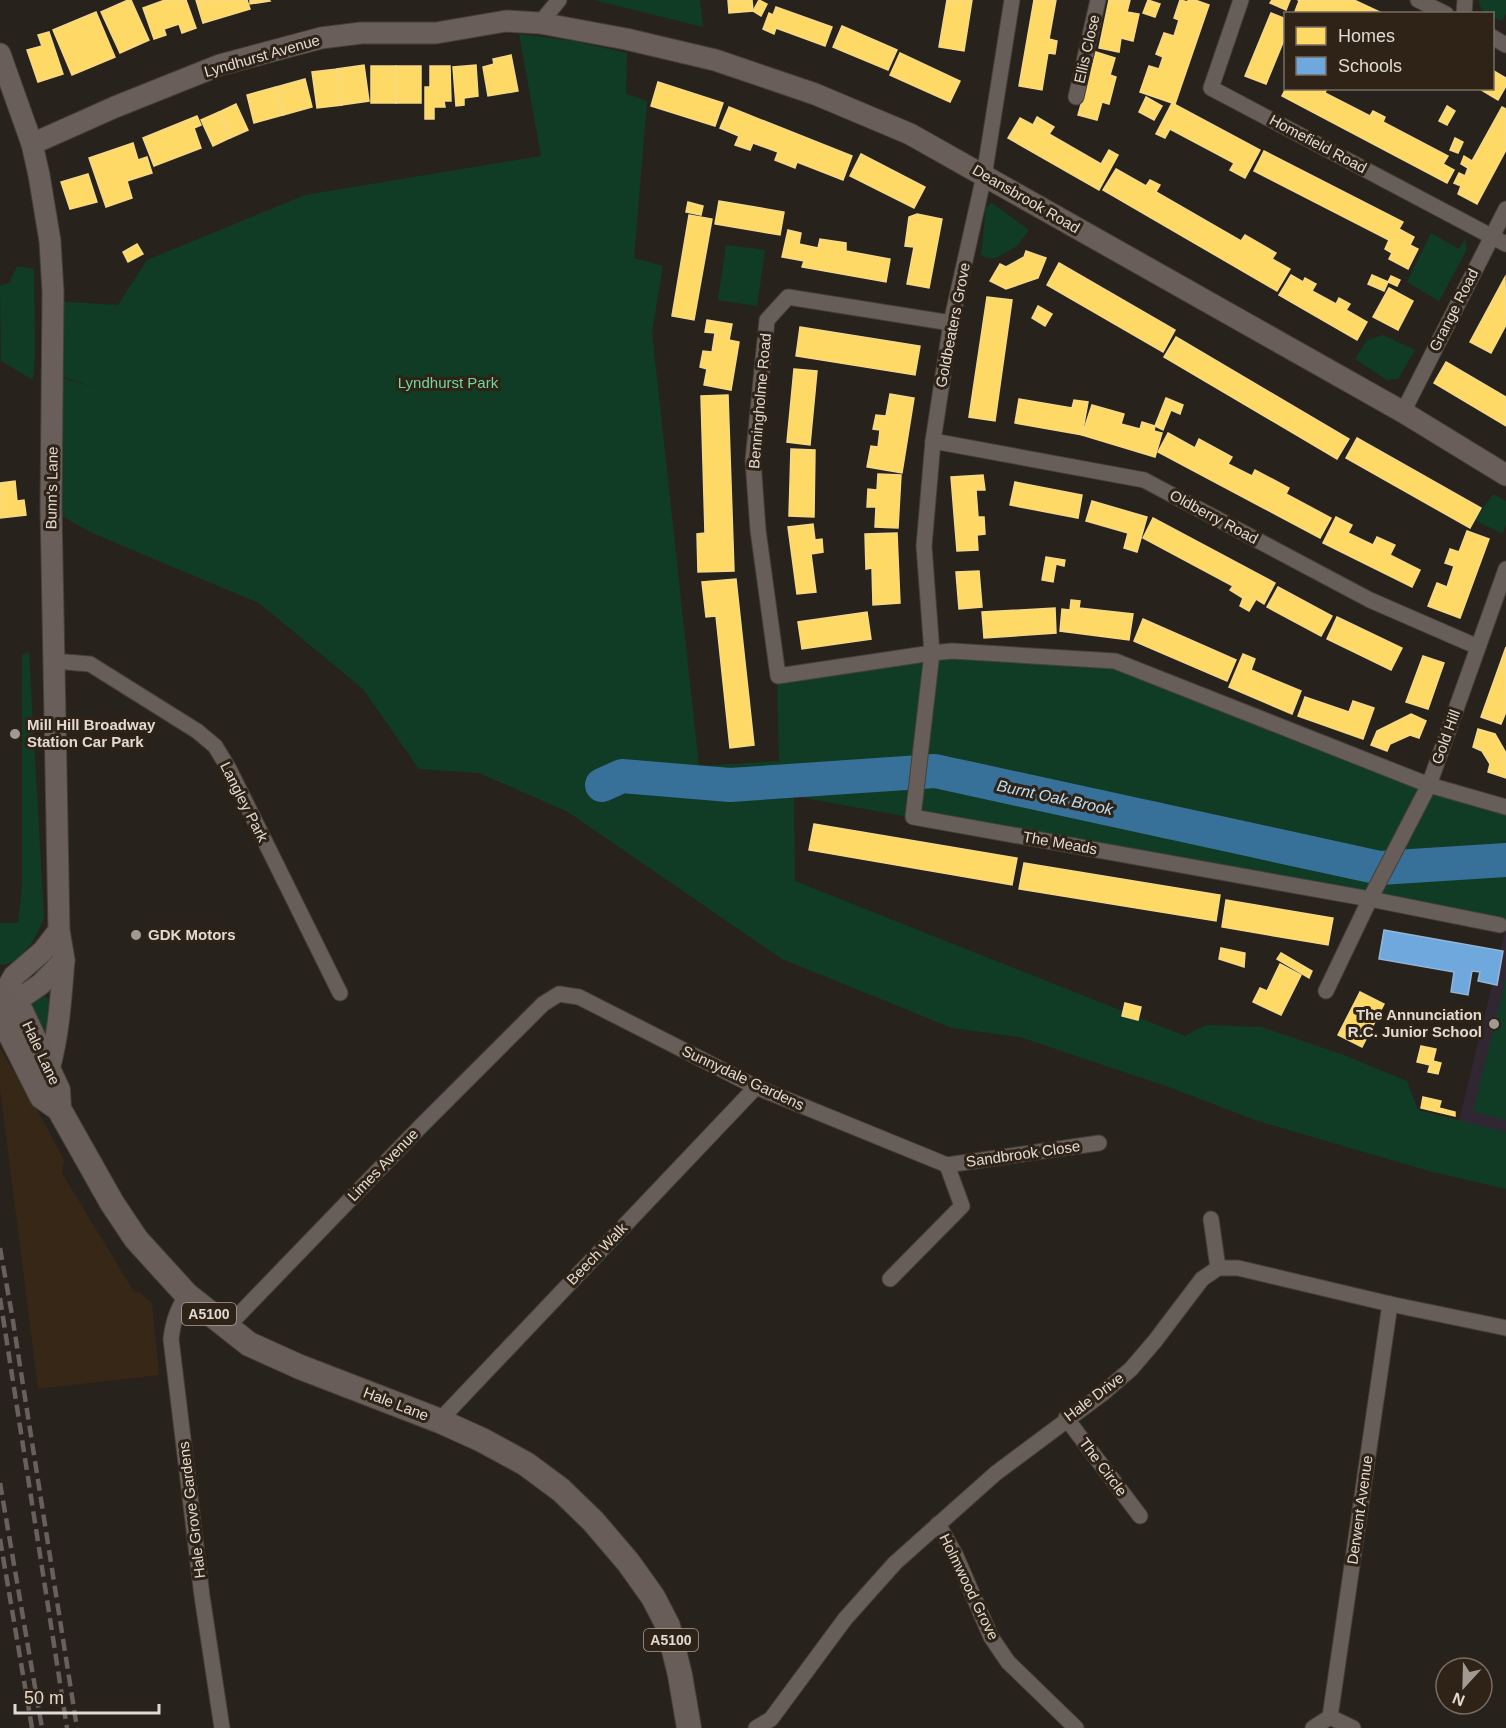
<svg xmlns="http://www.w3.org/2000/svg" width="1506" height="1728" font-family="Helvetica,sans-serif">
  <rect width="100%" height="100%" fill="#28221c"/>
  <path fill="#372717" d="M0 1049 32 1100 64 1160 62 1173 134 1292 140 1293 152 1303 159 1375 38 1389 0 1088Z"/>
  <path fill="#312733" d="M1506 927V1132L1459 1121Z"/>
  <g fill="#103c26">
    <path d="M594 0H700L703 27Z"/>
    <path d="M1479 0H1506V13L1502 21 1493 17 1492 14 1484 13 1479 4Z"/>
    <path d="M519 34 573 41 627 53 626 94 647 101 634 258 663 266 652 332 699 766 779 761 777 674 932 653 1115 661 1506 807V926L794 796 795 881 1185 1036 1206 1025 1261 1027 1341 1054 1407 1081 1418 1110 1506 1132V1189L1429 1171 1255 1120 1166 1086 1020 1037 952 1028 782 959 568 812 479 773 419 769 363 689 259 603 92 533 55 512 53 376 95 387 53 374V301L118 305 147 260 305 195 541 156Z"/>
    <path d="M992 203 1029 230 1017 246 994 259 981 256 986 207Z"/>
    <path d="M1431 233 1459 249 1465 239 1467 249 1439 301 1407 282Z"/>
    <path d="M726 245 765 250 757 306 718 300Z"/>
    <path d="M17 266 34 269 35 352 33 380 1 361 0 286 9 283Z"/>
    <path d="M1383 335 1415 350 1398 379 1387 380 1355 359 1367 340Z"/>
    <path d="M1493 494 1506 501V524L1503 534 1475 520Z"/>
    <path d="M29 652 44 918C36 937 23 964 0 965V923H18L22 888V655Z"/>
    <path d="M1506 978V1120L1473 1112Z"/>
    <path d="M42 994 53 1002 47 1043 30 1010 32 1003Z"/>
  </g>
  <g fill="#ffd966" stroke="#f6d986" stroke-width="1.5">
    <path d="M128 0H131L149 40 120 53 101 12Z"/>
    <path d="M165 0H186L196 28 182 33 179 24 164 29 166 35 154 39 143 8Z"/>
    <path d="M196 0H247L250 9 203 23Z"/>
    <path d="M250 0H269L270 1 250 4Z"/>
    <path d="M728 0H752L753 11 729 13Z"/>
    <path d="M759 0 767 4 761 16 753 11Z"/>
    <path d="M947 0H972L964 51 939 47Z"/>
    <path d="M1034 0H1056L1049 39 1057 41 1055 54 1048 53 1042 90 1019 86Z"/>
    <path d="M1109 0H1130L1127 12 1139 14 1133 41 1121 38 1119 52 1099 48Z"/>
    <path d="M1148 0 1160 4 1155 17 1143 13Z"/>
    <path d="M1180 0 1188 2V0H1195L1209 5 1175 104 1140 92 1149 66 1159 69 1163 57 1156 54 1164 33 1174 36 1179 20 1174 18Z"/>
    <path d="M1272 0H1290L1286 10 1270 3Z"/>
    <path d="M1298 0H1354L1384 14H1294L1299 1Z"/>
    <path d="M776 7 832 27 825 46 776 28 774 34 763 29 769 13 773 15Z"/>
    <path d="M96 12 115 57 72 75 53 30Z"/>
    <path d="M1271 13 1286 19V35L1266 84 1245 76Z"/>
    <path d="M842 26 897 50 888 70 833 47Z"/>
    <path d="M49 32 63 74 38 82 27 50 42 46 38 35Z"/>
    <path d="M1096 52 1115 58 1110 75 1116 77 1109 104 1102 102 1097 120 1078 115Z"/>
    <path d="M900 53 960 81 950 102 890 75Z"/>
    <path d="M511 55 518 91 488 96 483 67 494 64 493 59Z"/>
    <path d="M364 65 369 101 342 105 337 69Z"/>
    <path d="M476 65 478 96 464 98V105L456 106 453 67Z"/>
    <rect x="371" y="66" width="25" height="37"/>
    <rect x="396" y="66" width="25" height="37"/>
    <path d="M430 66H450L451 101H444L445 107H434V119H425V87H430Z"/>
    <path d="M337 69 342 105 317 108 312 72Z"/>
    <path d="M1492 70 1506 78V86L1498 100 1478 88H1492Z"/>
    <path d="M305 79 312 107 283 115 276 87Z"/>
    <path d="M658 82 723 103 715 126 651 106Z"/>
    <path d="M276 87 283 115 254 123 247 95Z"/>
    <path d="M1286 88H1327L1325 93 1370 116 1373 111 1385 117 1383 122 1448 156 1443 164 1454 170 1447 183 1282 96Z"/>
    <path d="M1146 97 1162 106 1154 120 1139 112Z"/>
    <path d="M1172 103 1260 150 1245 178 1230 170 1234 163 1170 129 1165 138 1156 134Z"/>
    <path d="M236 104 248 130 230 138 219 112Z"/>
    <path d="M1447 106 1455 111 1447 125 1439 121Z"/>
    <path d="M729 107 852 156 843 180 797 162 795 168 775 160 778 152 753 143 750 150 735 145 739 136 720 128Z"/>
    <path d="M1502 107 1506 109V150L1477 204 1458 194 1461 186 1454 183 1459 173 1465 176 1468 168 1461 164 1464 156 1472 161Z"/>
    <path d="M219 112 230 138 213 146 201 120Z"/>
    <path d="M197 116 201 125 194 128 201 148 154 166 143 138Z"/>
    <path d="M1037 117 1054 127 1049 134 1101 164 1109 150 1118 155 1099 190 1008 138 1020 118 1033 125Z"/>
    <path d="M1455 138 1463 142 1458 153 1450 150Z"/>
    <path d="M133 143 138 160 147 157 152 173 127 181 132 198 106 207 89 158Z"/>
    <path d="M1264 151 1403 222 1399 229 1414 237 1410 245 1418 249 1408 269 1389 259 1392 253 1385 249 1389 240 1254 171Z"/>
    <path d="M861 154 925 187 914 208 850 176Z"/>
    <path d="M1116 169 1146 186 1150 180 1160 185 1156 192 1241 241 1245 235 1276 253 1272 259 1290 269 1277 291 1103 190Z"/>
    <path d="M88 174 97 202 70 209 61 182Z"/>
    <path d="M719 201 784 212 780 235 715 224Z"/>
    <path d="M688 202 703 206 701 215 686 212Z"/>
    <path d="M917 214 942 219 929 288 907 284 914 247 905 246 909 217Z"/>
    <path d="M689 215 712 219 694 320 672 316Z"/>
    <path d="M788 230 801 233 799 244 818 248 820 239 846 243V251L890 259 886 282 802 267 804 261 782 257Z"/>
    <path d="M137 244 143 254 128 262 123 252Z"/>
    <path d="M1026 251 1046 258 1038 278 1006 289 990 281 1000 264 1006 267 1024 257Z"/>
    <path d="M1059 263 1175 330 1163 352 1047 285Z"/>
    <path d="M1291 275 1303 282 1305 278 1316 284 1312 291 1336 304 1339 298 1350 304 1346 310 1367 322 1357 340 1279 295Z"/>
    <path d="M1372 275 1388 282 1384 291 1368 284Z"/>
    <path d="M1391 276 1400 280 1397 286 1388 282Z"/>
    <path d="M1505 277 1506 325 1491 353 1470 342Z"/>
    <path d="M1389 288 1413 301 1398 330 1373 317Z"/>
    <path d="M987 297 1012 300 995 421 969 417Z"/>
    <path d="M1038 306 1052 314 1045 326 1032 318Z"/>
    <path d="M707 320 732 324 729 340 739 342 731 390 704 385 707 369 700 367 703 351 712 352 715 333 705 332Z"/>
    <path d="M800 327 920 346 915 375 796 356Z"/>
    <path d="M1176 337 1349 439 1337 459 1164 357Z"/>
    <path d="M1446 362 1506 397V426L1434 383Z"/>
    <path d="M794 369 817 371 810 445 787 442Z"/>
    <path d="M890 394 914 398 902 473 867 467 871 446 878 447 880 430 873 429 876 415 886 416Z"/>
    <path d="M728 395 734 571 698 572 697 534 705 533 701 396Z"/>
    <path d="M1166 398 1183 405 1180 414 1171 410 1163 430 1155 426Z"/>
    <path d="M1019 399 1072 408 1074 400 1088 402 1082 435 1015 423Z"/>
    <path d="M1092 405 1124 414 1121 424 1140 429 1142 422 1155 426 1154 431 1162 433 1155 457 1082 435Z"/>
    <path d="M1168 433 1195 448 1199 439 1232 457 1228 464 1252 476 1255 470 1289 488 1286 494 1331 518 1320 538 1158 452Z"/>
    <path d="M1357 438 1481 508 1470 528 1346 458Z"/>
    <path d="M791 449 815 450 814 517 789 516Z"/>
    <path d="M878 474 901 475 898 528 875 527 876 507H867L868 489 877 490Z"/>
    <path d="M983 475 985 490H976L978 517H984L985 534 977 535 978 550 957 551 951 477Z"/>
    <path d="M15 481 17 501 24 500 26 515 0 518V483Z"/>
    <path d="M1015 482 1082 495 1078 518 1010 505Z"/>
    <path d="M1092 501 1147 517 1137 552 1124 548 1128 533 1086 521Z"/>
    <path d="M1336 517 1352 525 1348 533 1373 545 1377 537 1395 545 1390 555 1420 570 1412 587 1323 543Z"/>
    <path d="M1153 518 1275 583 1264 604 1256 599 1249 611 1240 606 1243 598 1230 590 1233 586 1143 538Z"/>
    <path d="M813 524 815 540 822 539 823 552 811 554 816 592 797 594 788 527Z"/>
    <path d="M1467 531 1489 539 1460 618 1428 606 1437 583 1447 587 1454 566 1445 563 1450 549 1459 552Z"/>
    <path d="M897 533 900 603 873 605 872 568 866 569 865 534Z"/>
    <path d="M1046 557 1065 560 1064 566 1056 564 1053 582 1042 580Z"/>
    <path d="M979 571 982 607 959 609 956 572Z"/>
    <path d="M736 579 754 745 730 748 716 616 706 617 702 582Z"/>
    <path d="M1278 587 1332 616 1321 636 1267 607Z"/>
    <path d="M1071 600 1080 601 1079 608 1133 614 1129 640 1060 631 1062 609 1070 610Z"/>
    <path d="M1055 608 1056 633 984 638 982 612Z"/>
    <path d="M867 612 871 639 802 649 798 622Z"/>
    <path d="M1337 617 1402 648 1391 670 1327 639Z"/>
    <path d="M1143 619 1236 660 1227 681 1134 641Z"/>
    <path d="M1506 647V712L1501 724 1481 717Z"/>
    <path d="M1243 654 1255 659 1251 670 1301 691 1292 714 1229 687Z"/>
    <path d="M1423 656 1444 663 1428 709 1406 702Z"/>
    <path d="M1305 697 1349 712 1353 701 1374 708 1363 739 1298 716Z"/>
    <path d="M1411 714 1426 721 1419 738 1410 735 1390 744 1387 751 1371 745 1377 731Z"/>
    <path d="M1478 729 1495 734 1506 753V778L1488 772 1490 764 1482 751 1473 747Z"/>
    <path d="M814 824 1017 858 1012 885 809 850Z"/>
    <path d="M1024 863 1220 895 1216 921 1019 889Z"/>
    <path d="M1226 900 1333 918 1328 945 1222 927Z"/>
    <path d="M1221 948 1245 953 1244 967 1219 959Z"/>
    <path d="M1281 953 1312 971 1309 978 1277 959Z"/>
    <path d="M1280 964 1301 975 1281 1015 1253 1002 1260 988 1267 991Z"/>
    <path d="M1360 992 1384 1004 1362 1047 1338 1035Z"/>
    <path d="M1125 1003 1141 1007 1138 1020 1122 1016Z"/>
    <path d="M1421 1046 1436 1049 1433 1061 1441 1063 1438 1074 1428 1072 1430 1065 1417 1062Z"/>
    <path d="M1423 1097 1441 1101 1439 1108 1455 1112V1116L1421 1108Z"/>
  </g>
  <path fill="#6fa8dc" stroke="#92b7d9" stroke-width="1.5" d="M1384 930 1503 951 1497 985 1478 981 1480 972 1472 971 1468 995 1451 992 1454 972 1379 959Z"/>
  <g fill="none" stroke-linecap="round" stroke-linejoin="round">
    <path stroke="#377199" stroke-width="34" d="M602 785 622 776 730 785 935 771 1380 868 1506 860"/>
    <g stroke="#453f3a" stroke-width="17">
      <g id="street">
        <path d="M1012 0 984 176 951 323 933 441 924 546 932 653 913 817 1370 899 1500 925"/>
        <path d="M1241 0 1211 88 1506 244"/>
        <path d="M1418 0 1446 14"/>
        <path d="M1464 14 1465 0"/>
        <path d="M540 23 559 0"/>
        <path d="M1492 37 1506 45"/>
        <path d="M1076 97 1098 0"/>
        <path d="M951 323 788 297 767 320 753 460 758 530 778 676 932 653 952 651 1115 661 1429 785 1506 807"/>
        <path d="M1403 412 1506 209"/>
        <path d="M933 441 1144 480 1370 600 1478 647"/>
        <path d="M53 661 90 664 197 731 215 746 229 769 340 993"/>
        <path d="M1326 991 1370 899 1429 785 1506 569"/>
        <path d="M947 1165 1099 1143"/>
        <path d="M1211 1219 1218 1268"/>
        <path d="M890 1279 962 1206 947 1165"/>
        <path d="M187 1295C177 1310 173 1322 171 1339L202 1596 222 1728"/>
        <path d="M226 1328 420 1127 543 1004 559 994 579 997 756 1087 947 1165"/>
        <path d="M1066 1418 1140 1516"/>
        <path d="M439 1421 756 1087"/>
        <path d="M938 1524 956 1556 991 1637 1008 1662 1076 1728"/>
        <path d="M1330 1717 1390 1304"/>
        <path d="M756 1728 771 1719 845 1619 895 1563 996 1473 1102 1394 1131 1369 1155 1341 1202 1279 1218 1268H1238L1390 1304 1506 1328"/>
        <path d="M1313 1728 1330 1717 1353 1728"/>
      </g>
    </g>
    <g stroke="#453f3a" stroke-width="23">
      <g id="secondary">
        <path d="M0 54 32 144 39 175 50 241 53 292 51 508 59 930 64 960 41 984 25 995H3L14 976 43 951 59 930"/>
        <path d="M32 144 115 107 220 65 321 38 361 33H436L506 21 540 23 626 39 715 60 815 94 910 134 1403 412 1506 475"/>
        <path d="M49 1069C59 1034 61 996 64 960"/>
      </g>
    </g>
    <g stroke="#453f3a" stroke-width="26">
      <g id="primary">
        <path d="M0 994 21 1011 58 1090 59 1109 112 1203 136 1239 187 1295 249 1344 300 1367 440 1421 482 1440 526 1464 561 1490 593 1521 628 1562 653 1597 668 1626 680 1675 689 1728"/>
        <path d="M3 995 4 1022 42 1097 59 1109"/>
      </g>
    </g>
    <use href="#street" stroke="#675d59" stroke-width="15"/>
    <use href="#secondary" stroke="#695e5a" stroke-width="21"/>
    <use href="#primary" stroke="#685d58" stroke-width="24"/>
    <g stroke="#67605d" stroke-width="4.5" stroke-dasharray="12 6" stroke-linecap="butt">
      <path d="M0 1248 12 1315 77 1728"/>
      <path d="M0 1298 67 1728"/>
      <path d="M0 1483 42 1728"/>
      <path d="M0 1539 32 1728"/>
    </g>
  </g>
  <g fill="#a19a92" stroke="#2e2316" stroke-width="2">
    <circle cx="15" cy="734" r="6"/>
    <circle cx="136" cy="935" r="6"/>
    <circle cx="1494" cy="1024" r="6"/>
  </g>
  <g text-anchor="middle" stroke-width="6" stroke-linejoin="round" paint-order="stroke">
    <g fill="#2e2316" stroke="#aca39a" stroke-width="1.5">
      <rect x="182" y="1303" width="54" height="22" rx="4.5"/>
      <rect x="644" y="1629" width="54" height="22" rx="4.5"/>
    </g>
    <g font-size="14" font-weight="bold" fill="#e2dad2">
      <text x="209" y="1319">A5100</text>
      <text x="671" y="1645">A5100</text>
    </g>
    <g font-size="15" fill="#e2dad2" stroke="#2e2316">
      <text transform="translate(1087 49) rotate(-77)" y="5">Ellis Close</text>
      <text transform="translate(262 56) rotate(-16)" y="5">Lyndhurst Avenue</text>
      <text transform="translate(1318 144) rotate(28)" y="5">Homefield Road</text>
      <text transform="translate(1026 199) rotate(30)" y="5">Deansbrook Road</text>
      <text transform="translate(1454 310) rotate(-63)" y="5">Grange Road</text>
      <text transform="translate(953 325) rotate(-79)" y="5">Goldbeaters Grove</text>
      <text transform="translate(760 401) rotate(-85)" y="5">Benningholme Road</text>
      <text transform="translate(52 488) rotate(-89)" y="5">Bunn's Lane</text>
      <text transform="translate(1214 517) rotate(28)" y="5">Oldberry Road</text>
      <text transform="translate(1446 737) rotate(-70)" y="5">Gold Hill</text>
      <text transform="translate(244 802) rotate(63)" y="5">Langley Park</text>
      <text transform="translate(1060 843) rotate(10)" y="5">The Meads</text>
      <text transform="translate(41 1053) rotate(65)" y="5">Hale Lane</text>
      <text transform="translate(743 1078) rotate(25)" y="5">Sunnydale Gardens</text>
      <text transform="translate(1023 1154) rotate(-8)" y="5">Sandbrook Close</text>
      <text transform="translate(383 1165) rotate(-46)" y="5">Limes Avenue</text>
      <text transform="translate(597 1254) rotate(-46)" y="5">Beech Walk</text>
      <text transform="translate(1094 1397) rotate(-37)" y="5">Hale Drive</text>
      <text transform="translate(396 1404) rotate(21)" y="5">Hale Lane</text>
      <text transform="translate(1103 1467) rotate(53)" y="5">The Circle</text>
      <text transform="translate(192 1510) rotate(-97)" y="5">Hale Grove Gardens</text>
      <text transform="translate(1360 1510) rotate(-82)" y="5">Derwent Avenue</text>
      <text transform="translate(969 1587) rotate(64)" y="5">Holmwood Grove</text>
    </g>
    <g font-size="15" fill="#73d79f" stroke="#2e2316">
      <text x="448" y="388">Lyndhurst Park</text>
    </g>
    <g font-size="15" font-weight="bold" fill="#e2dad2" stroke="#2e2316" text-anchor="start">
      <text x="27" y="730">Mill Hill Broadway<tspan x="27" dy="17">Station Car Park</tspan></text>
      <text x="148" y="940">GDK Motors</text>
      <text x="1482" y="1020" text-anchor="end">The Annunciation<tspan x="1482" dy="17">R.C. Junior School</tspan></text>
    </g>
    <g font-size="16" font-style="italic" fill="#badcf5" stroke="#2e2316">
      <text transform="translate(1055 797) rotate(12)" y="6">Burnt Oak Brook</text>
    </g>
  </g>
  <rect x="1284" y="12" width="210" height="78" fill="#2e2316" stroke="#766c61" stroke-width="1.5"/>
  <rect x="1296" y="27" width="30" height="18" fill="#ffd966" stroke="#766c61" stroke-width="1.5"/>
  <text x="1338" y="42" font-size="18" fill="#e2dad2">Homes</text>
  <rect x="1296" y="57" width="30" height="18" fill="#6fa8dc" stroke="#766c61" stroke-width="1.5"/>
  <text x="1338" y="72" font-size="18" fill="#e2dad2">Schools</text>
  <g transform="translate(1464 1686) rotate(202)"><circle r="28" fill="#2e2316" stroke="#766c61" stroke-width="1.5"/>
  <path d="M0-4.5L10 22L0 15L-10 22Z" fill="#a19a92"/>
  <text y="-9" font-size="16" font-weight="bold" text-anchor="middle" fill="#e2dad2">N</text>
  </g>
  <path d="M15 1704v9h144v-9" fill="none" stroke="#e2dad2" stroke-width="3"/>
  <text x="24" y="1704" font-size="18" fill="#e2dad2" stroke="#2e2316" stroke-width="4.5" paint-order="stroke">50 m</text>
</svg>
